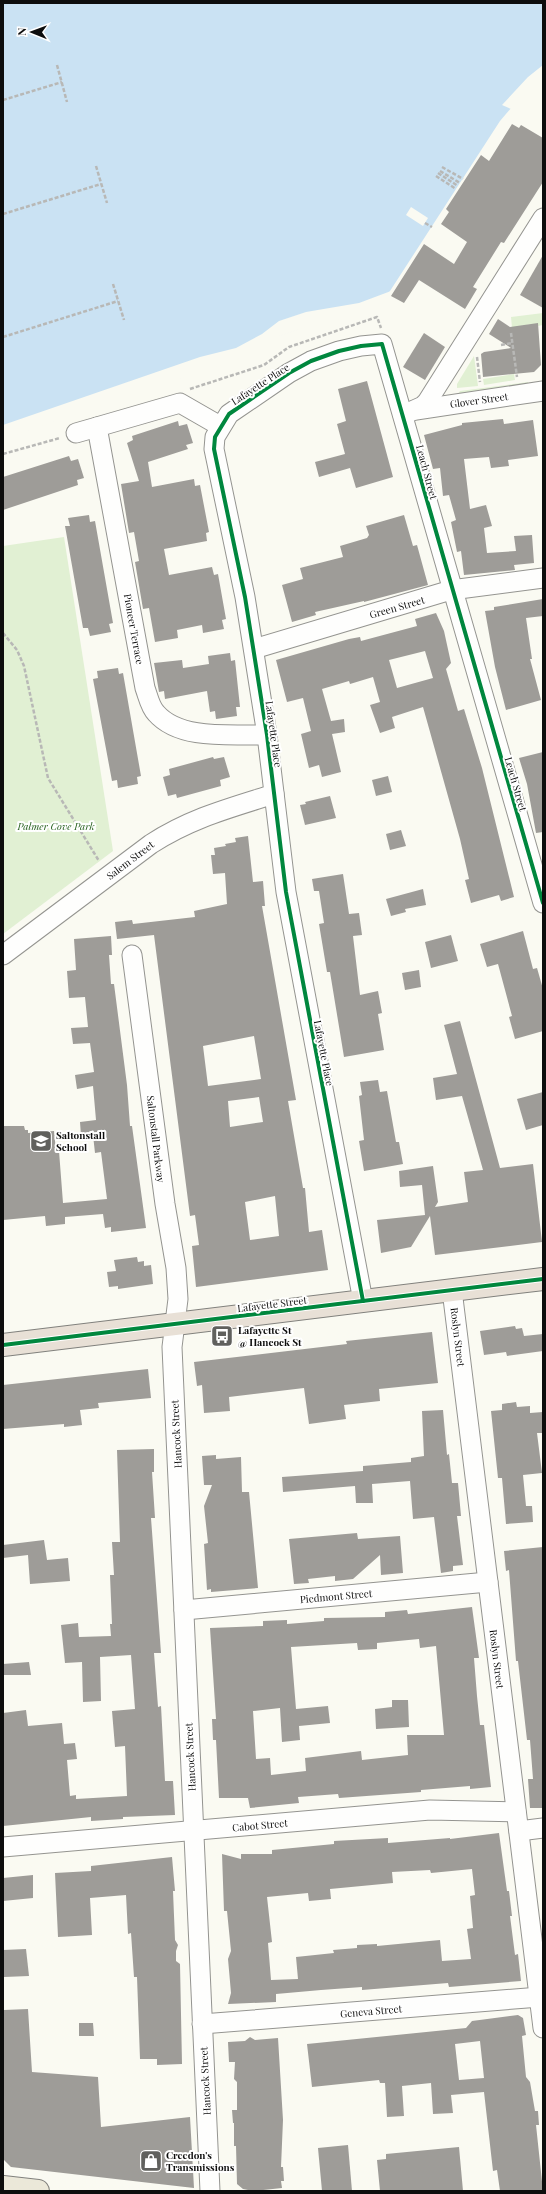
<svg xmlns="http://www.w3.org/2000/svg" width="546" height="2194" font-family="'Playfair Display',serif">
  <rect width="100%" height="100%" fill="#fafaf2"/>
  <g fill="#e1f0d3">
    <path d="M543 313V325L532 327 531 324 512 328 511 317Z"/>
    <path d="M474 356 478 386 457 388V384Z"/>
    <path d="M514 374 515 380 484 385 483 379Z"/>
    <path d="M528 382V384L458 394 460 391Z"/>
    <path d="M64 537 113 851 3 934V546Z"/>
  </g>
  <path fill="#cae2f3" d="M3 3H543V77L535 80 500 121 379 308 299 327 3 437Z"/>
  <g fill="#fafaf2">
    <path d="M543 65V79L537 82 511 109 502 105 528 77Z"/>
    <path d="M411 207 428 218 423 226 406 215Z"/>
    <path d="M391 291 380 310 300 329 279 336 259 352 3 439V425L200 357 236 348 262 334 279 321 306 312 359 303Z"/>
  </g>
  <g fill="#9e9c98" fill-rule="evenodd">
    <path d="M512 124 519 128 521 125 543 138V182L504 243 501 242 473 287 477 289 465 309 419 280 404 303 391 296 424 244 454 264 467 242 441 224 449 212 446 209 481 155 489 161Z"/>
    <path d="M543 255V308L520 295Z"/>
    <path d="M498 319 510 327 538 323 541 365 534 372 483 377 481 354 484 352 511 348 489 334Z"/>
    <path d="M424 333 445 347 425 380 403 367Z"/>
    <path d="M367 381 393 477 356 488 350 468 319 477 315 462 345 454 337 424 346 421 338 389Z"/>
    <path d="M503 419 504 424 533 420 538 456 508 460 509 466 491 468 489 457 464 459 470 509 486 505 492 526 484 528 487 553 516 551 514 536 532 535 534 563 514 565 515 570 464 575 461 551 457 552 451 522 456 520 449 495 443 496 440 468 433 469 424 435 462 425V423Z"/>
    <path d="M178 421 179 426 187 424 193 443 186 445 188 449 148 462 152 487 194 479 195 486 200 485 209 532 206 533 207 541 164 549 169 575 212 567 214 575 218 574 226 619 222 620 224 629 203 633 202 625 177 630 178 638 155 642 149 608 143 609 135 562 139 561 134 532 129 533 121 484 139 481 127 443 133 440 132 436Z"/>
    <path d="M69 456 71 461 78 459 84 478 77 480 78 485 3 510V477Z"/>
    <path d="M89 515 90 522 95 521 113 623 109 624 111 632 90 636 88 628H83L65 526H70L68 518Z"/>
    <path d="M404 515 413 546 417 545 428 585 364 602V601L315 612 316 615 292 622 282 585 303 579 300 568 343 557 340 546 367 538 369 535 366 526Z"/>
    <path d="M543 599V616L526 618 532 659H530L541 700 506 710 495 667 485 611 494 610V607Z"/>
    <path d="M436 613 444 631 451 663 446 669 458 711 464 709 482 768 514 897 501 901 499 895 471 903 465 880 469 879 460 839 423 707 392 717 395 728 380 733 370 705 380 702 373 677 350 684 349 681 322 689 331 721 344 719 345 732 332 734 341 772 322 777 319 765 309 768 301 734 311 731 303 698 287 702 276 660 349 639 360 637 361 641 417 626 415 619ZM425 651 433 678 397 688 389 660Z"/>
    <path d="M230 653 231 661 235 660 240 707H236L237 716 216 719 215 711 210 712 207 691 165 699 164 691 159 692 154 663 182 660 183 668 209 664 208 656Z"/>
    <path d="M118 668 119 674 123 673 141 776 137 777 138 784 118 788 117 780 112 781 93 679 98 678 97 671Z"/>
    <path d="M543 752V832L536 833 527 784 519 758Z"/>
    <path d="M213 757 214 759 224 757 230 777 220 780 221 786 177 798 176 794 168 796 163 777 170 775 169 769Z"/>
    <path d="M388 776 392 792 376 796 372 780Z"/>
    <path d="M330 796 336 818 305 825 300 805 306 804 305 802Z"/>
    <path d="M401 830 406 846 390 850 386 834Z"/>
    <path d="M248 836 253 882 263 881 265 906H262L296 1100 288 1101 303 1188H305L309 1232 322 1230 328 1270 196 1287 192 1246 199 1245 195 1215 190 1216 154 935 117 939 115 922 132 920 133 924 195 917 194 911 227 904 225 873 213 874 211 855H215L214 848 226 846 225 844 236 842 235 838ZM254 1036 261 1079 208 1086 203 1046ZM259 1097 263 1122 230 1127 228 1101ZM275 1196 279 1236 250 1240 245 1202Z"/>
    <path d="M343 874 349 914 359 913 362 935 353 936 360 995 378 991 382 1013 378 1014 384 1050 344 1057 330 972H327L319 924 324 923 319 891H314L312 879Z"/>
    <path d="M423 889 426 905 405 909 406 912 391 916 386 899Z"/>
    <path d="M523 931 533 969 537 968 543 989V1031L515 1039 509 1017 512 1016 498 964 487 967 480 944Z"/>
    <path d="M451 935 458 961 431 968 425 942Z"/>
    <path d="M111 936 112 955H109L111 984H114L127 1085 130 1126H132L146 1228 111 1232V1227L105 1228 103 1214 65 1217V1224L46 1226 45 1216 3 1220V1126H24L25 1130H28V1133L54 1131 56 1151H59L63 1203 107 1199 101 1152 95 1153 93 1135 81 1136 80 1122 96 1120 93 1086 77 1089 75 1075 94 1072 90 1043 73 1044 71 1028 88 1027 85 997 69 998 67 971 76 970 74 939Z"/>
    <path d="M419 970 421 987 405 990 402 973Z"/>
    <path d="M460 1021 500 1168 533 1164 542 1242 435 1255 430 1216 411 1247 381 1253 377 1220 425 1215 422 1185 400 1187 399 1171 433 1166 438 1202 435 1207 468 1202 464 1172 483 1170 462 1096 436 1100 433 1078 457 1074 444 1025Z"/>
    <path d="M378 1080 380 1092 387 1091 396 1142H399L403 1164 364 1171 359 1141 364 1140 359 1096 362 1095 360 1082Z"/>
    <path d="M543 1092V1125L526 1130 517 1099Z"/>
    <path d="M137 1257 138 1262 144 1261V1266L151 1265 153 1284 118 1289V1286L109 1287 107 1272 116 1271 114 1260Z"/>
    <path d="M515 1326 516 1329 522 1328 524 1336 543 1334V1351L507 1356 506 1352 484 1355 480 1331Z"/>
    <path d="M432 1332 438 1383 379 1389 380 1401 344 1405 346 1419 309 1424 304 1388 229 1397 230 1411 204 1413 202 1385 197 1386 194 1362 347 1344 346 1341Z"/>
    <path d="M148 1369 151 1398 98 1403 99 1408 80 1410 82 1425 64 1427V1424L3 1429V1385Z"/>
    <path d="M516 1402 517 1407 530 1406V1413L543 1412V1433H537L542 1473 523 1475 526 1506H532L533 1522 506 1524 502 1478H498L491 1411 502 1410V1404Z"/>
    <path d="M443 1410 447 1455 449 1454 452 1483H458L461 1516H457L463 1565 453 1566V1571L441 1573 434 1517 413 1519 410 1481 372 1484 373 1503H356L355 1486 283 1492 282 1477 363 1471V1466L411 1462V1458L424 1456 422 1411Z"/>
    <path d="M154 1449V1472H152L155 1518H151L161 1653H154L158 1707 161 1706 165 1781H173L175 1815 123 1817V1819L91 1821V1817L3 1826V1713L26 1710 28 1726 62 1723 64 1744 75 1743 77 1759 67 1760 70 1796 76 1795V1799L127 1796 125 1746 115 1747 112 1711 135 1709 131 1655 100 1657 101 1701 83 1702 82 1662 65 1663 61 1625 78 1623 79 1637 111 1636 110 1624H112L110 1575H114L112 1542H120L117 1450Z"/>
    <path d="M216 1455V1459L241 1457 242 1492H249L258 1588 211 1592V1589L207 1590 204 1544 208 1543 204 1506 212 1485H204L202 1456Z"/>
    <path d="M357 1533 358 1539 400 1536 403 1573 381 1575 380 1555 353 1579 335 1581V1576L308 1579 309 1583 294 1584 289 1539Z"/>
    <path d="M44 1540 47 1560 68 1558 70 1581 30 1584 28 1555 3 1558V1545Z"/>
    <path d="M543 1547V1808H530L528 1779H533L530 1740H527L518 1661H516L509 1570 506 1571 504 1551Z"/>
    <path d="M472 1607 479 1658H474L477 1696 480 1725H484L491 1787 470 1789V1786L421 1790V1792L339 1798 338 1794 298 1797 299 1803 250 1808 248 1798H219L216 1740H213L212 1719H216L210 1628 263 1626V1621L287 1620V1624L324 1621V1618L385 1617V1612L407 1610 408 1614ZM419 1639 420 1648 436 1646 444 1735H407L408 1755 362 1760 361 1751 305 1758 306 1771 271 1775 270 1758 256 1759 253 1711 280 1708 282 1742 300 1740 299 1726 330 1723 328 1706 296 1709 291 1647 357 1643 358 1650 377 1649V1643Z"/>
    <path d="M29 1662 31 1675H3V1664Z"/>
    <path d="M392 1700H408L409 1727 376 1729 375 1709 392 1707Z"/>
    <path d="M499 1833 507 1891H509L512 1916H510L515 1955 518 1954 521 1981 449 1987 448 1983 362 1990V1987L321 1990 276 1994V2002L228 2004 231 1993 228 1959 231 1951 227 1911H224L222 1854 241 1859V1854H272V1850L334 1844V1841L388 1838V1843L450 1838V1839ZM472 1869 475 1895 470 1896 473 1928 467 1929 471 1959 442 1961 440 1940 377 1946V1944L357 1945V1948L333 1950 334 1953 296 1957 298 1979 271 1980 268 1943 272 1942 267 1897 308 1893 309 1901 331 1899 330 1889 393 1883 392 1872 430 1870 431 1873Z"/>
    <path d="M172 1857 175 1891H173L175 1940 178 1945 176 1951V1961L180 1964 182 2064 157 2065V2059H140L137 1977H134L131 1933 128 1934 126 1895 90 1898 92 1935 58 1937 55 1873 91 1871V1866Z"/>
    <path d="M33 1875V1898L3 1901V1878Z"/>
    <path d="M26 1949 29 1976 4 1977 3 1950Z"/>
    <path d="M28 2009 32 2072 98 2077 101 2127 190 2117 194 2188 11 2167 4 2160V2010Z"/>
    <path d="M518 2015 523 2018 526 2035 522 2036 526 2077 530 2082 535 2111H538L539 2125H536L543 2191H500L497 2170 493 2171 484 2092 451 2095 453 2113 433 2114 431 2083 402 2086 404 2116 387 2117 385 2083H380L379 2080 312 2087 307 2044 466 2028 472 2021ZM480 2041 484 2078 459 2080 455 2044Z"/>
    <path d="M79 2023H93L94 2036H79Z"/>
    <path d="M250 2037 255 2040 278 2038 283 2120 281 2167H283L284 2181H281L282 2188 253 2191 243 2189 237 2184 236 2146H234V2123H233L232 2110H237V2082L234 2079 235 2062H229L228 2042 245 2041Z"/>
    <path d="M348 2145 352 2191H322L318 2148Z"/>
    <path d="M459 2147 463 2191H380L377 2160 386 2159V2154Z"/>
  </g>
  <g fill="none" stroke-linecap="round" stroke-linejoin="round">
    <g stroke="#949490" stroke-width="21">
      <g id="street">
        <path d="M416 410 543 391"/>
        <path d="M403 415 423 406 427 402 543 218"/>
        <path d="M220 426 180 403 97 427 145 688C148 696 150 707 156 713 180 741 233 734 267 735"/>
        <path d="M76 433 97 427"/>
        <path d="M254 649 451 590 543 578"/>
        <path d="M3 955 151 844C191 818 230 808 274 794"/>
        <path d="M132 955 165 1204 176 1268 178 1299 172 1347 210 2191"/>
        <path d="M452 1290 543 2028"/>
        <path d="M363 1301 286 892 267 735 245 597 214 449 215 437 229 414 289 373 311 361 339 351 361 346 382 344 543 903"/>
        <path d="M184 1610 488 1582"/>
        <path d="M519 1831 543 1828"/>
        <path d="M3 1847 430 1810 516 1812"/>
        <path d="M202 2024 540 1997"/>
      </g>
    </g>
    <g stroke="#81817d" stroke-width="24">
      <path id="primary" d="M3 2187 38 2191"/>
    </g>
    <g stroke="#81817d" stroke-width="24">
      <path id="highway" d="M3 1345 543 1279"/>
    </g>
    <g stroke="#b8b8b6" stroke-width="2.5" stroke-dasharray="4 2" stroke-linecap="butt">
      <path d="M57 65 67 102"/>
      <path d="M3 100 62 82"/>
      <path d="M96 166 107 203"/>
      <path d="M442 167 463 179"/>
      <path d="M440 171 460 183"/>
      <path d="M438 173 458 186"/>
      <path d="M436 176 456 189"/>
      <path d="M3 214 101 184"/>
      <path d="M425 223 432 227"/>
      <path d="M113 284 124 320"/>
      <path d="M511 333 517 377"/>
      <path d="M3 337 118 301"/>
      <path d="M501 345 512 343"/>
      <path d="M477 357 480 382"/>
      <path d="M190 389 264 365 289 347 377 317 381 328"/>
      <path d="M3 454 60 438"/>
      <path d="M3 633 17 650 24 666 48 778 99 861"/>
    </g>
    <use href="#street" stroke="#fefefd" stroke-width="19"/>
    <use href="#primary" stroke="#ebe8d9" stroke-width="22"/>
    <use href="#highway" stroke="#e8e0d6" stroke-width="22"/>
    <g stroke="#fff" stroke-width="6">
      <g id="cycleway">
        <path d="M363 1301 286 892 267 735 245 597 214 449 215 437 229 414 289 373 311 361 339 351 361 346 382 344 543 903"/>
        <path d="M3 1345 543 1279"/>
      </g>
    </g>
    <use href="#cycleway" stroke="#00873e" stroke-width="4"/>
  </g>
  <defs>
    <g id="school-square" transform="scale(1.15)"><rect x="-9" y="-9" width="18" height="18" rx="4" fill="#60605d" stroke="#fff"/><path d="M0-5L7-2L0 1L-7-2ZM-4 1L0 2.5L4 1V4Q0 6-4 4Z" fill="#fff"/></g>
    <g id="bus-square" transform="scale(1.15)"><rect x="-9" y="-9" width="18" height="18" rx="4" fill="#60605d" stroke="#fff"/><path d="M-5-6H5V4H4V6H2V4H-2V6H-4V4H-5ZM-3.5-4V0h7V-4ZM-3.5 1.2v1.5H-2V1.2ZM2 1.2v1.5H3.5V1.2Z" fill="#fff"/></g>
    <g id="shop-square" transform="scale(1.15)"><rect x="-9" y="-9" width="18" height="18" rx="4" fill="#60605d" stroke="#fff"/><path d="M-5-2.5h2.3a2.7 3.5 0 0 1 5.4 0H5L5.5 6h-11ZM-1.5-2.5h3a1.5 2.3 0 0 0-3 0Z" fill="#fff"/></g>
  </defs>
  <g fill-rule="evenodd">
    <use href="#school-square" x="41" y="1141"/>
    <use href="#bus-square" x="222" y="1336"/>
    <use href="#shop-square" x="151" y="2161"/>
  </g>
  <g text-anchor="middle" stroke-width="4" stroke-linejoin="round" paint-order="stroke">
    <g font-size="10" fill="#0d0d0d" stroke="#fff">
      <text transform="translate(260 384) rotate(-33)" y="4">Lafayette Place</text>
      <text transform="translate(479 400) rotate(-8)" y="4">Glover Street</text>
      <text transform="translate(427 472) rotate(75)" y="4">Leach Street</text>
      <text transform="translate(397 607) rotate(-16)" y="4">Green Street</text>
      <text transform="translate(134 629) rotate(80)" y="4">Pioneer Terrace</text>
      <text transform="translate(274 734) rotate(82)" y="4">Lafayette Place</text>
      <text transform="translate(516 784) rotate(74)" y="4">Leach Street</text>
      <text transform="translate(130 860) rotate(-37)" y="4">Salem Street</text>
      <text transform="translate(324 1053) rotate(79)" y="4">Lafayette Place</text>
      <text transform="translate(156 1139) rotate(83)" y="4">Saltonstall Parkway</text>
      <text transform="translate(272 1304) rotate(-7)" y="4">Lafayette Street</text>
      <text transform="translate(458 1337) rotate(83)" y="4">Roslyn Street</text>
      <text transform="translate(176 1434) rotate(-93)" y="4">Hancock Street</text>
      <text transform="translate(336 1596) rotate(-5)" y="4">Piedmont Street</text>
      <text transform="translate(497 1659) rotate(83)" y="4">Roslyn Street</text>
      <text transform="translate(190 1757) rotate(-93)" y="4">Hancock Street</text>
      <text transform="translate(260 1825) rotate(-5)" y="4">Cabot Street</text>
      <text transform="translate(371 2011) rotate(-5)" y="4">Geneva Street</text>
      <text transform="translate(205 2081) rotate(-93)" y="4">Hancock Street</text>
    </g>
    <g font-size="10" font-style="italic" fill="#286220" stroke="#fff">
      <text x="56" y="830">Palmer Cove Park</text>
    </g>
    <g font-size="10" font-weight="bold" fill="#0d0d0d" stroke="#fff" text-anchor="start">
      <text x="56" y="1139">Saltonstall<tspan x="56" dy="12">School</tspan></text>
      <text x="238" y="1334">Lafayette St<tspan x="238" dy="12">@ Hancock St</tspan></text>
      <text x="166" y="2159">Creedon's<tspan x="166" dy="12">Transmissions</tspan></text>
    </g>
  </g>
  <rect width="546" height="2194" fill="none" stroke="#0d0d0d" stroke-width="8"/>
  <g transform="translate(32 32) rotate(271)" stroke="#ffffff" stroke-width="3" paint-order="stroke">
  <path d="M0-3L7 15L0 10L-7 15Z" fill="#0d0d0d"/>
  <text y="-6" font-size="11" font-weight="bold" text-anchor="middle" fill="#0d0d0d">N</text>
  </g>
</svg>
